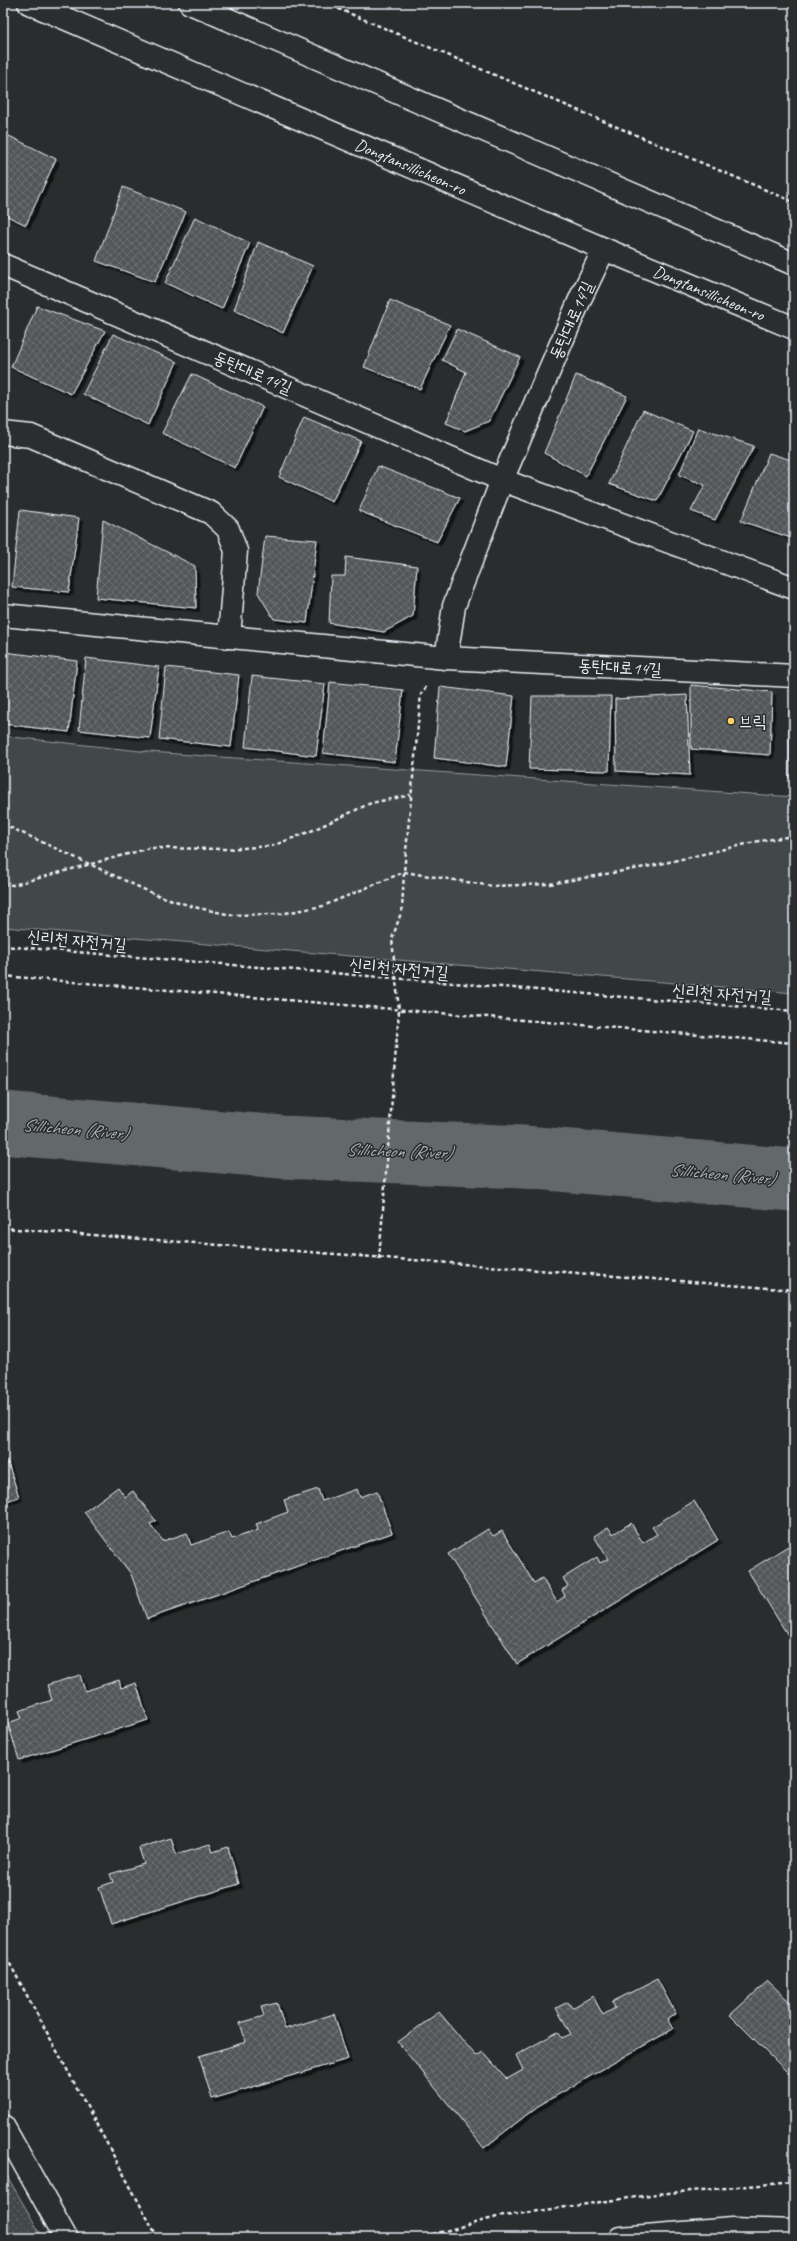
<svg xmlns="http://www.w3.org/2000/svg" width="797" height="2241" font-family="Caveat,'Poor Story',sans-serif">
  <defs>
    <pattern id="grass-dots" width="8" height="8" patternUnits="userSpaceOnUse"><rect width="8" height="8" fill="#424648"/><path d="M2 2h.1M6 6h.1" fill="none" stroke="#5d6163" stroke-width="1.8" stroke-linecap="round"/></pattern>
    <pattern id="building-cross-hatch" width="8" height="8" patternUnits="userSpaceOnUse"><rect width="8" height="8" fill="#535759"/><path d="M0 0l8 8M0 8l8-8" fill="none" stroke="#6c7072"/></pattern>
    <filter id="shadow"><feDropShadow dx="3.5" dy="3.5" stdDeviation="0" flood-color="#0009"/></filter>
  </defs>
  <rect width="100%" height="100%" fill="#2a2d2e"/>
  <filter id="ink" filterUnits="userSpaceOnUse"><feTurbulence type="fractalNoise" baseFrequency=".025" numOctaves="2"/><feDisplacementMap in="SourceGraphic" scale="8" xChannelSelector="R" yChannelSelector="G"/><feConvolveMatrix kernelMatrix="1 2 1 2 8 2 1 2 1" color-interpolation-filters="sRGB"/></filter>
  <g filter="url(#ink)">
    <path fill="url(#grass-dots)" stroke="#959ca0" d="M3 2169 43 2238H15L3 2233Z"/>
    <path fill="#424648" stroke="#959ca0" d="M3 736 149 752 794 797V993L3 927Z"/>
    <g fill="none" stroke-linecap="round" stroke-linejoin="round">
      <path stroke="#63686b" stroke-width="63" d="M3 1123 281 1147 524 1157 794 1180"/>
    </g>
    <g fill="url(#building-cross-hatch)" stroke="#e8f1f8" filter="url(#shadow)">
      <path d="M3 133 56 159 26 225 3 214Z"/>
      <path d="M123 187 186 212 155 282 96 261Z"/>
      <path d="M195 217 250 243 222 309 165 283Z"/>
      <path d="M258 242 313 266 283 333 234 310Z"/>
      <path d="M390 300 450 325 420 389 364 367Z"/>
      <path d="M37 306 105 331 71 394 11 367Z"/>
      <path d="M457 329 520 357 489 421 465 431 446 423 466 372 442 360Z"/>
      <path d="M113 334 177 362 148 425 83 394Z"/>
      <path d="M192 374 263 407 235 468 162 433Z"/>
      <path d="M576 375 627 396 586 476 544 453Z"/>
      <path d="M643 410 693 431 657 501 609 484Z"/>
      <path d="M304 417 361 441 332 502 279 477Z"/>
      <path d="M698 428 754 446 715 520 691 511 705 485 679 475Z"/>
      <path d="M769 453 794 461V539L741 521Z"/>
      <path d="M378 466 460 498 437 542 359 511Z"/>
      <path d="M20 510 79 518 69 592 12 587Z"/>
      <path d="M103 520 195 566 196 608 96 598Z"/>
      <path d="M265 536 317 540 307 623 274 619 258 593Z"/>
      <path d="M346 557 417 566 413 616 384 632 329 623 331 576H345Z"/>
      <path d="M4 652 77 661 69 732 3 724Z"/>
      <path d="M86 658 159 667 150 738 79 730Z"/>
      <path d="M166 667 239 675 231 747 159 739Z"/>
      <path d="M252 676 325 684 316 756 245 747Z"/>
      <path d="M330 682 403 690 395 762 323 753Z"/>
      <path d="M691 685 772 692 770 755 691 749Z"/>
      <path d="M440 687 514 696 506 767 434 758Z"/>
      <path d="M687 695 690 775 616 771 615 699Z"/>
      <path d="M532 696H611L609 771 529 769Z"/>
      <rect x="789" y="710" width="5" height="68"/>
      <path d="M7 1460 19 1497 3 1502V1461Z"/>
      <path d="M118 1487 125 1497 133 1491 156 1521 150 1524 163 1541 187 1533 191 1545 229 1532 232 1539 258 1530 256 1524 288 1512 284 1500 318 1489 322 1501 357 1489 360 1497 377 1491 392 1533 147 1619 131 1574 84 1512Z"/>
      <path d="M694 1501 718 1540 517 1664 448 1554 488 1529 493 1536 502 1531 534 1583 542 1578 557 1602 565 1596 562 1590 568 1586 563 1578 597 1557 600 1563 608 1559 594 1536 608 1527 613 1534 631 1523 643 1543 657 1534 652 1527Z"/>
      <path d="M788 1546 792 1553 794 1552V1645L748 1571Z"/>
      <path d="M80 1675 85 1691 119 1680 121 1688 136 1683 148 1720 19 1760 8 1723 22 1718 19 1711 52 1700 47 1685Z"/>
      <path d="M171 1838 176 1854 210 1844 213 1852 228 1847 239 1884 111 1924 99 1887 113 1882 110 1874 144 1864 139 1848Z"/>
      <path d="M657 1979 676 2014 667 2019 673 2029 538 2106 484 2148 398 2042 439 2012 476 2056 483 2052 507 2079 523 2070 516 2055 558 2032 562 2038 571 2034 556 2008 568 2002 572 2008 593 1996 603 2015 615 2008 612 2002Z"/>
      <path d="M768 1981 794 2006V2079L730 2015Z"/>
      <path d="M277 2003 285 2029 334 2014 348 2059 212 2099 199 2056 246 2042 240 2023 264 2016 261 2007Z"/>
    </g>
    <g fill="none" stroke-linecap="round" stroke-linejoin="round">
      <g stroke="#e8f1f8" stroke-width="25">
        <g id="minor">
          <path d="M3 265 502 480 794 588"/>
          <path d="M3 433 31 436 211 513 228 529 236 551 229 637"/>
          <path d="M3 615 446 658 794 676"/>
          <path d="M446 658 454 606 502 480 581 297 604 249"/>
        </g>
      </g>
      <g stroke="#e8f1f8" stroke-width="25">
        <path id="tertiary" d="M620 2238 733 2229 794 2231"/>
      </g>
      <g stroke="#e8f1f8" stroke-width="25">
        <g id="secondary">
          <path id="s1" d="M29 3 604 249 794 328"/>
          <path d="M190 3 794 264"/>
          <path d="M3 2126 66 2238"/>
        </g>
      </g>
      <g stroke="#e8f1f8" stroke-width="2.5" stroke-dasharray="4 3" stroke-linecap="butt">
        <path d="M325 3 794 202"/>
        <path d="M3 824 154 894 194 907 231 915 280 914 323 906 404 872 492 886 550 884 656 865 759 841 794 836"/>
        <path d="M3 884 13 885 150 848 226 849 272 846 311 831 371 803 411 795"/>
        <path d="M3 946 794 1011"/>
        <path d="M3 976 794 1043"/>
        <path d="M3 1228 794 1290"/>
        <path d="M379 1259 399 1011 392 939 402 910 404 872 421 694 426 687"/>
        <path d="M3 1951 158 2238"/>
        <path d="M419 2238 497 2217 657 2194 794 2182"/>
      </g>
      <use href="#minor" stroke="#2a2d2e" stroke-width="22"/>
      <use href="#tertiary" stroke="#2a2d2e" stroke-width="22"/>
      <use href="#secondary" stroke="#2a2d2e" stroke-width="22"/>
    </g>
  </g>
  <circle fill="#ffd166" stroke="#2a2d2e" stroke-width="1.5" cx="731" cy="721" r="4"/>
  <g text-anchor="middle" stroke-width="3" stroke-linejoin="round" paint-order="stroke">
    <g font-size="17" fill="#e8f1f8" stroke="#2a2d2e">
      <text dy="6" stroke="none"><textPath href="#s1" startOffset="415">Dongtansillicheon-ro</textPath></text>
      <text dy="6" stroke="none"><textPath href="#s1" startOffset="739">Dongtansillicheon-ro</textPath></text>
      <text transform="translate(571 320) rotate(-66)" y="6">동탄대로14길</text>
      <text transform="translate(253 372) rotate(23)" y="6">동탄대로14길</text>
      <text transform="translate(620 667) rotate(3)" y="6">동탄대로14길</text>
      <text transform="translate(77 940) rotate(5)" y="6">신리천 자전거길</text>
      <text transform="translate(399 968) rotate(5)" y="6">신리천 자전거길</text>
      <text transform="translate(722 993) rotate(4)" y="6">신리천 자전거길</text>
    </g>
    <g font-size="17" fill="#e8f1f8" stroke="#2a2d2e" text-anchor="start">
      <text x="739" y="727">브릭</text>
    </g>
    <g font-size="18" font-style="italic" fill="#acb3b9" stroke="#2a2d2e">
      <text transform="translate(75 1129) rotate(5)" y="6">Sillicheon (River)</text>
      <text transform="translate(399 1151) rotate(2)" y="6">Sillicheon (River)</text>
      <text transform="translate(722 1174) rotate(5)" y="6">Sillicheon (River)</text>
    </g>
  </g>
  <rect width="797" height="2241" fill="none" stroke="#2a2d2e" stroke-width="16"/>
  <rect x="8" y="8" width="781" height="2225" fill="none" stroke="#e8f1f8" stroke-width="1.5" filter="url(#ink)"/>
</svg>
